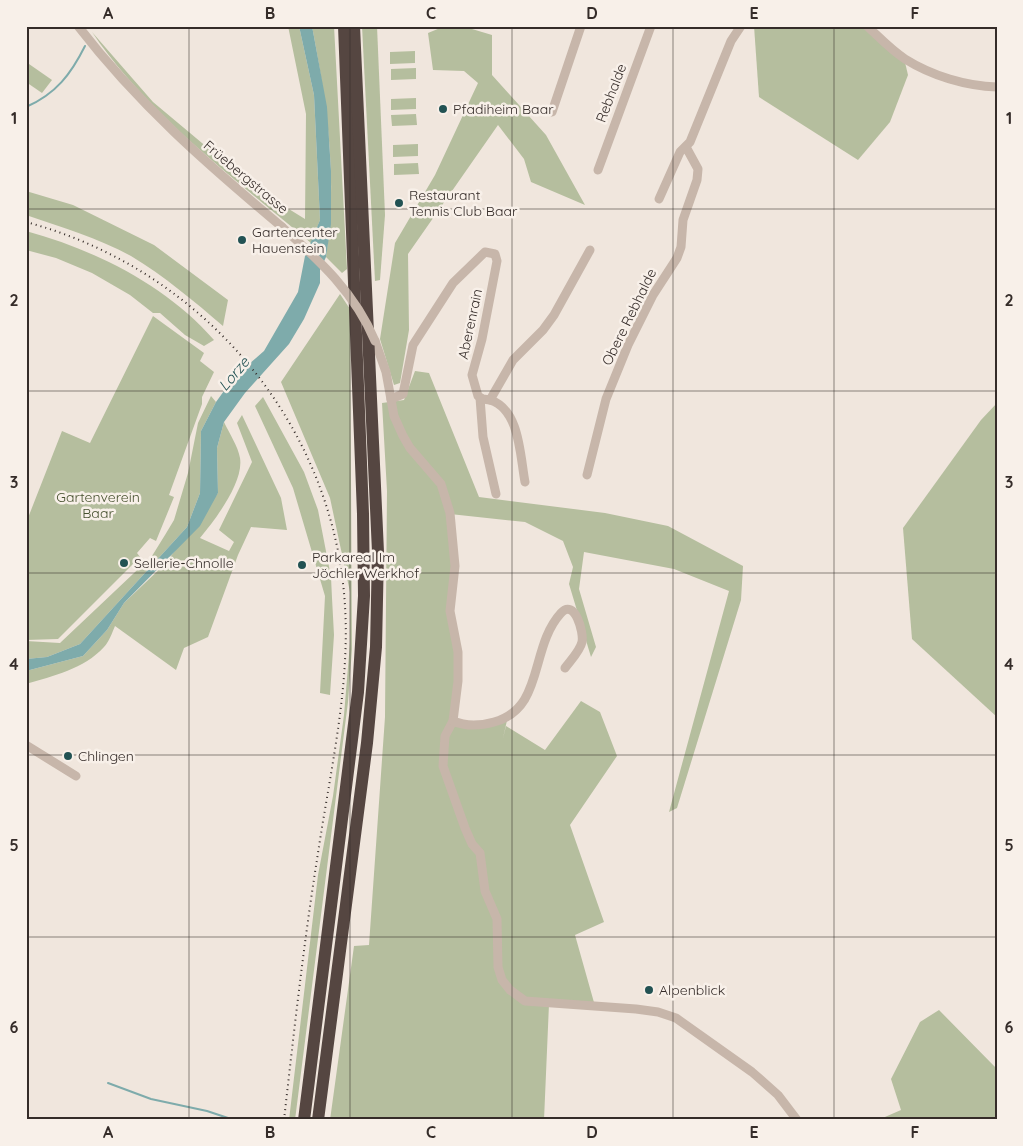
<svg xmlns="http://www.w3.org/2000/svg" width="1023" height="1146" font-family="Quicksand,sans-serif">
  <rect width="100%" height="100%" fill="#f0e6dd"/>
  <g fill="#b5be9e">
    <path d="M288 26H299L314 95 320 220 311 243C235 179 147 114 92 32L153 102 258 190 305 219 306 114Z"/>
    <path d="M312 26H334L347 269 342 273 326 257C338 175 327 106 312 26Z"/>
    <path d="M362 26H377L385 215 380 280 375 281Z"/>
    <path d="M445 26H462L492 35V75L546 135 585 205 531 182 524 159 498 125 408 254 409 330 400 383 394 385 380 339 395 243 435 175 478 83 464 71 433 70 428 33Z"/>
    <path d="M754 26H867L904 58 908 75 890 122 858 160 759 97Z"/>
    <path d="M415 51V63L390 64V52Z"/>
    <path d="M29 64 52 80 42 93 26 82V68Z"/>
    <path d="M416 68V79L391 80V69Z"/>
    <path d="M416 98V109L391 110V99Z"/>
    <path d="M416 114 417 125 392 126 391 115Z"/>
    <path d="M418 144V156L393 157V145Z"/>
    <path d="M418 163 419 174 394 175V164Z"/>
    <path d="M26 191 73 205 154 245 228 300 223 326C194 301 164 276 131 256 98 238 61 227 26 215Z"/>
    <path d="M26 231C96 250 167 286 214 340L204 346 185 335 160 313H153L130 295 92 273 56 258 26 250Z"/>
    <path d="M340 294 350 309 352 649 348 702 295 1120H289L318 875 333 796 344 715 350 643V592L330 498 281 382Z"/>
    <path d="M153 316 204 353 200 361 214 372 202 397V404L169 495 174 497 156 541 150 538 137 553 140 557 58 639 26 640V523L62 431 90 443Z"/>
    <path d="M415 371 429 373 479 497 605 513 668 526 743 566 741 600 677 808 669 812 729 591 674 569 584 552 579 589 596 647 591 657 569 584 573 567 563 541 525 522 450 514 454 552 451 594 457 641 453 721 461 725 508 716 503 738 506 726 545 750 581 701 600 712 617 756 570 825 604 922 575 935 595 1006 549 1004 544 1120H330L354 946 369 945 385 717 387 491 382 403 404 400Z"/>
    <path d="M211 396 216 402 201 431 200 493 187 527 80 644 47 657 26 659V641L60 643 152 556 165 535 174 520 188 473 198 423Z"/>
    <path d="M263 397 304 472 318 510 331 577 332 598 334 635 330 695 320 693 325 596 293 488 255 406Z"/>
    <path d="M997 403V717L912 639 903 528 981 420Z"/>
    <path d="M242 415 281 498 287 530 251 527 238 555 208 637 184 648 176 670 115 626C112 633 109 642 104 647 84 669 53 676 26 684V671L83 656 107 630 124 603 165 564 218 493 217 448 224 422C229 433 238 446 240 458 244 482 215 520 200 538L229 551 234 542 219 530 252 462 237 423Z"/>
    <path d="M939 1010 997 1069V1120H878L901 1110 891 1079 920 1022Z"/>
  </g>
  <path fill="#7eabab" d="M299 26H312L327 107 331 171V224L326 257 320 270V283L304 319 289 344 245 393 224 422 217 448 218 493 200 526 124 603 107 630 83 656 26 671V659L47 657 80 644 187 527 200 493 201 431 216 402 234 377 264 351 298 292 305 256 320 220 314 95Z"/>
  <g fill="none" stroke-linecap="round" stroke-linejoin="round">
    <g stroke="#7eabab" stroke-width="2">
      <path d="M26 107C56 94 71 74 85 46"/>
      <path d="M108 1083 151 1099 207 1111 234 1120"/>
    </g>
    <g stroke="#c7b6aa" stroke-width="9">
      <path d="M78 26C138 104 207 164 282 227"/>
      <path d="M867 26C879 37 891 50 905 59 932 76 966 86 997 87"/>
      <path d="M552 112 581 26"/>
      <path d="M598 170 651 26"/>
      <path d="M659 199 680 152 690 142 731 41 741 26"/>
      <path d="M375 341 386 372 394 416 403 436 410 448 441 484 450 513 455 566 450 611 458 652V681L453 721 445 736 443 766 465 828 472 844 480 853 485 891 497 919 498 967 502 980 510 990 525 1001 636 1009 658 1012 676 1018 752 1072 778 1095 797 1120"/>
      <path d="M480 398 483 437 496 494"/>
      <path d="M391 399 403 394 413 345 453 283 485 252 495 254 497 261 482 339 472 375 478 396 483 399 490 400 513 360 543 330 554 315 590 250"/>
      <path d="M490 400C520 409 520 456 525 482"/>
      <path d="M587 475 606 399 628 345 653 295 677 258 681 247 683 220 697 180 698 169 686 147"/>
      <path d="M453 721C467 727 480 726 494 722 545 708 529 648 561 613 575 598 584 633 582 642 580 651 571 660 565 668"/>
      <path d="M26 745 76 776"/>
    </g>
    <g stroke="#554641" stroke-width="12">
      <path d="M304 1120 358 692 364 596 363 514 344 26"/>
      <path d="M318 1120 367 743 376 647 378 552 354 26"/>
    </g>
    <path stroke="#352c29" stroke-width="2" stroke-dasharray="1 4" stroke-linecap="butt" d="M26 222C202 269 334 423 345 606 350 688 330 772 318 853 304 941 294 1031 284 1120"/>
    <path stroke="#c7b6aa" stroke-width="9" d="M282 227C320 261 355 293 375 341"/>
  </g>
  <path fill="none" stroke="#352c29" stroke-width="1" stroke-opacity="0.55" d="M189 26V1120M350 26V1120M512 26V1120M673 26V1120M834 26V1120M26 209H997M26 391H997M26 573H997M26 755H997M26 937H997"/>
  <g fill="#225253" stroke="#f8f0e9" stroke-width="2">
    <circle cx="443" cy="109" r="5"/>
    <circle cx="399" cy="203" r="5"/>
    <circle cx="242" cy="240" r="5"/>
    <circle cx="124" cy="563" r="5"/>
    <circle cx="302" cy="565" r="5"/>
    <circle cx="68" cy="756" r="5"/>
    <circle cx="649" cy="990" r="5"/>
  </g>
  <g text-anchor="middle" stroke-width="5" stroke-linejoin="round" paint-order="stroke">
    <g font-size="14" fill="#352c29" stroke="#f8f0e9">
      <text transform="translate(611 93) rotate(-69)" y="5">Rebhalde</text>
      <text transform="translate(246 177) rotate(40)" y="5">Früebergstrasse</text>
      <text transform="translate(629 317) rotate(-64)" y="5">Obere Rebhalde</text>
      <text transform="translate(470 324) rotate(-78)" y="5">Aberenrain</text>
    </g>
    <g font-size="14" fill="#352c29" stroke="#f8f0e9" text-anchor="start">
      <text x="453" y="114">Pfadiheim Baar</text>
      <text x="409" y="200">Restaurant<tspan x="409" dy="16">Tennis Club Baar</tspan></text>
      <text x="252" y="237">Gartencenter<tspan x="252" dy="16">Hauenstein</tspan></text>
      <text x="312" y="562">Parkareal Im<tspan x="312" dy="16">Jöchler Werkhof</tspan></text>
      <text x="134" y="568">Sellerie-Chnolle</text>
      <text x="78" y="761">Chlingen</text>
      <text x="659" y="995">Alpenblick</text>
    </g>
    <g font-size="14" fill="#46512f" stroke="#f8f0e9">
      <text x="98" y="502">Gartenverein<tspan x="98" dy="16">Baar</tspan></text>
    </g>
    <g font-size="15" font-style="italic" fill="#225253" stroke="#f8f0e9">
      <text transform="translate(234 374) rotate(-50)" y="5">Lorze</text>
    </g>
  </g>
  <rect width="1023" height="1146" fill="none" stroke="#f8f0e9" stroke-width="55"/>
  <rect x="28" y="28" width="968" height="1090" fill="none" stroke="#352c29" stroke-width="2"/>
  <g font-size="16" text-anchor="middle" font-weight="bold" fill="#352c29">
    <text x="108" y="19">A</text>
    <text x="270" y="19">B</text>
    <text x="431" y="19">C</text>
    <text x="592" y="19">D</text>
    <text x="754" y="19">E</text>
    <text x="915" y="19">F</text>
    <text x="14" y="124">1</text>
    <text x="1009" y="124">1</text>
    <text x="14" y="306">2</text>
    <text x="1009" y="306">2</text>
    <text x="14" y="488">3</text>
    <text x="1009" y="488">3</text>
    <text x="14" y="670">4</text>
    <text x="1009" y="670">4</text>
    <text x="14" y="851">5</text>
    <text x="1009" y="851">5</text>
    <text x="14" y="1033">6</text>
    <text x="1009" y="1033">6</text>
    <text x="108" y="1138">A</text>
    <text x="270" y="1138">B</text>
    <text x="431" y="1138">C</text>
    <text x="592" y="1138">D</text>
    <text x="754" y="1138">E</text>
    <text x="915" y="1138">F</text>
  </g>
</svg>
